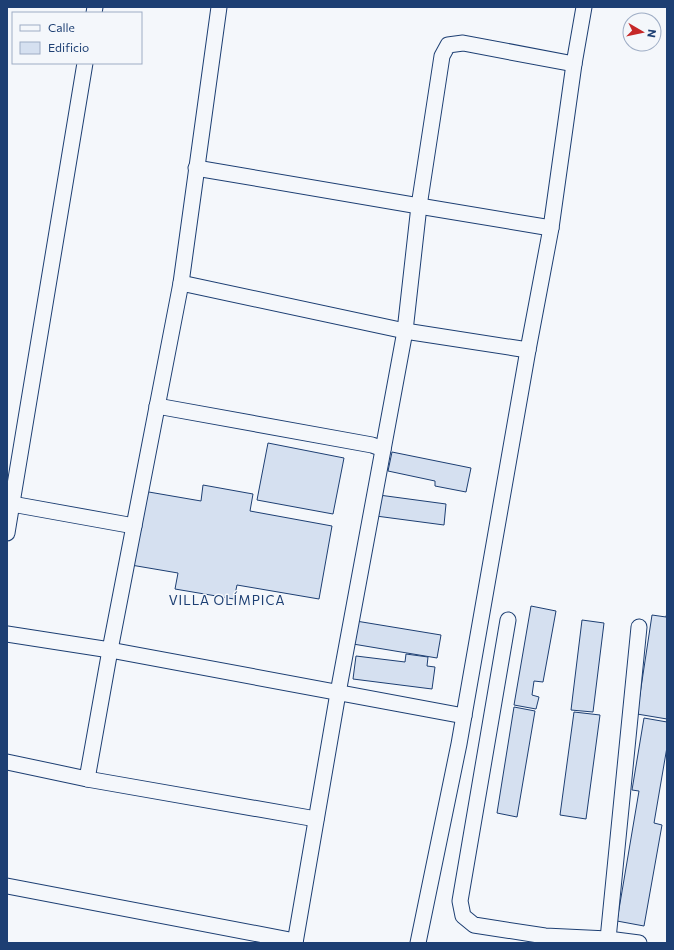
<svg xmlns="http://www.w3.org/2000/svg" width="674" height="950" font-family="Commissioner,sans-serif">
  <rect width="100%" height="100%" fill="#f4f7fb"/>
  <g fill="#d5e0f0" stroke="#1d3f73">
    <path d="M268 443 344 458 333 514 257 500Z"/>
    <path d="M392 452 471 468 466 492 435 486V481L388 471Z"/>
    <path d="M203 485 253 494 250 511 332 526 319 599 237 585 234 599 175 589 178 573 131 565 143 491 201 501Z"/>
    <path d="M379 495 446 504 444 525 376 516Z"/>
    <path d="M531 606 556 611 543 682 534 681 532 695 539 697 536 709 514 705Z"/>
    <path d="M667 612V719L637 714 652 615 666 617Z"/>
    <path d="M582 620 604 623 593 712 571 710Z"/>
    <path d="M356 621 441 635 437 658 353 644Z"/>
    <path d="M406 654 428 657 427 666 435 667 432 689 353 679 356 656 405 662Z"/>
    <path d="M514 707 535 711 517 817 497 813Z"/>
    <path d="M574 712 600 715 586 819 560 815Z"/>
    <path d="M644 718 667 722V747L654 823 662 825 644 926 617 921 639 791 632 790Z"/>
  </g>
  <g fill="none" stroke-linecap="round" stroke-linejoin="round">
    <g stroke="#1d3f73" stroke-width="17">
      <g id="street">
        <path d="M94 13 95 7"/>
        <path d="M196 168 419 206 551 228"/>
        <path d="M181 283 405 331 515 348 528 350"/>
        <path d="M157 406 372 445 383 449"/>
        <path d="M12 504 134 526"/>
        <path d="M7 533 85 63"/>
        <path d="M508 620 460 901 463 916 474 925 545 936 608 939 639 943"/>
        <path d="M7 634 110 650 464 716"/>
        <path d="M7 762 87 779 316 819"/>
        <path d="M87 779 110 650 181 283 219 7"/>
        <path d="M7 886 295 941"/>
        <path d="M608 939 639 627"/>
        <path d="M295 943 338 693 405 331 419 206 442 56 448 45 463 43 574 64"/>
        <path d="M418 943 459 744 528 350 551 228 574 64 584 7"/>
      </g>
    </g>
    <use href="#street" stroke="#f4f7fb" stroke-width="15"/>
  </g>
  <g text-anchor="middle" stroke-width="3" stroke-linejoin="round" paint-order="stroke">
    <g font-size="13" letter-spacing="1" fill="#1d3f73" stroke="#f4f7fb">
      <text x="227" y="605">VILLA OLÍMPICA</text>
    </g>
  </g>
  <rect width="674" height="950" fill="none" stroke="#1d3f73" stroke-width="16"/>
  <rect x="12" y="12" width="130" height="52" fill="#f4f7fb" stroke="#9eadc5"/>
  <rect x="20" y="25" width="20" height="6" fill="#f4f7fb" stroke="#9eadc5"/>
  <text x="48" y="32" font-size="12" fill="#1d3f73">Calle</text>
  <rect x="20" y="42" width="20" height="12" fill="#d5e0f0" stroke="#9eadc5"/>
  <text x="48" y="52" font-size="12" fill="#1d3f73">Edificio</text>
  <g transform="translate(642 32) rotate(99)"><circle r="19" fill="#f4f7fb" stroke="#9eadc5"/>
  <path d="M0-3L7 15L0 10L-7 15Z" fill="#c62828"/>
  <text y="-6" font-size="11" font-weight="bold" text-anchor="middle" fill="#1d3f73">N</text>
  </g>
</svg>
